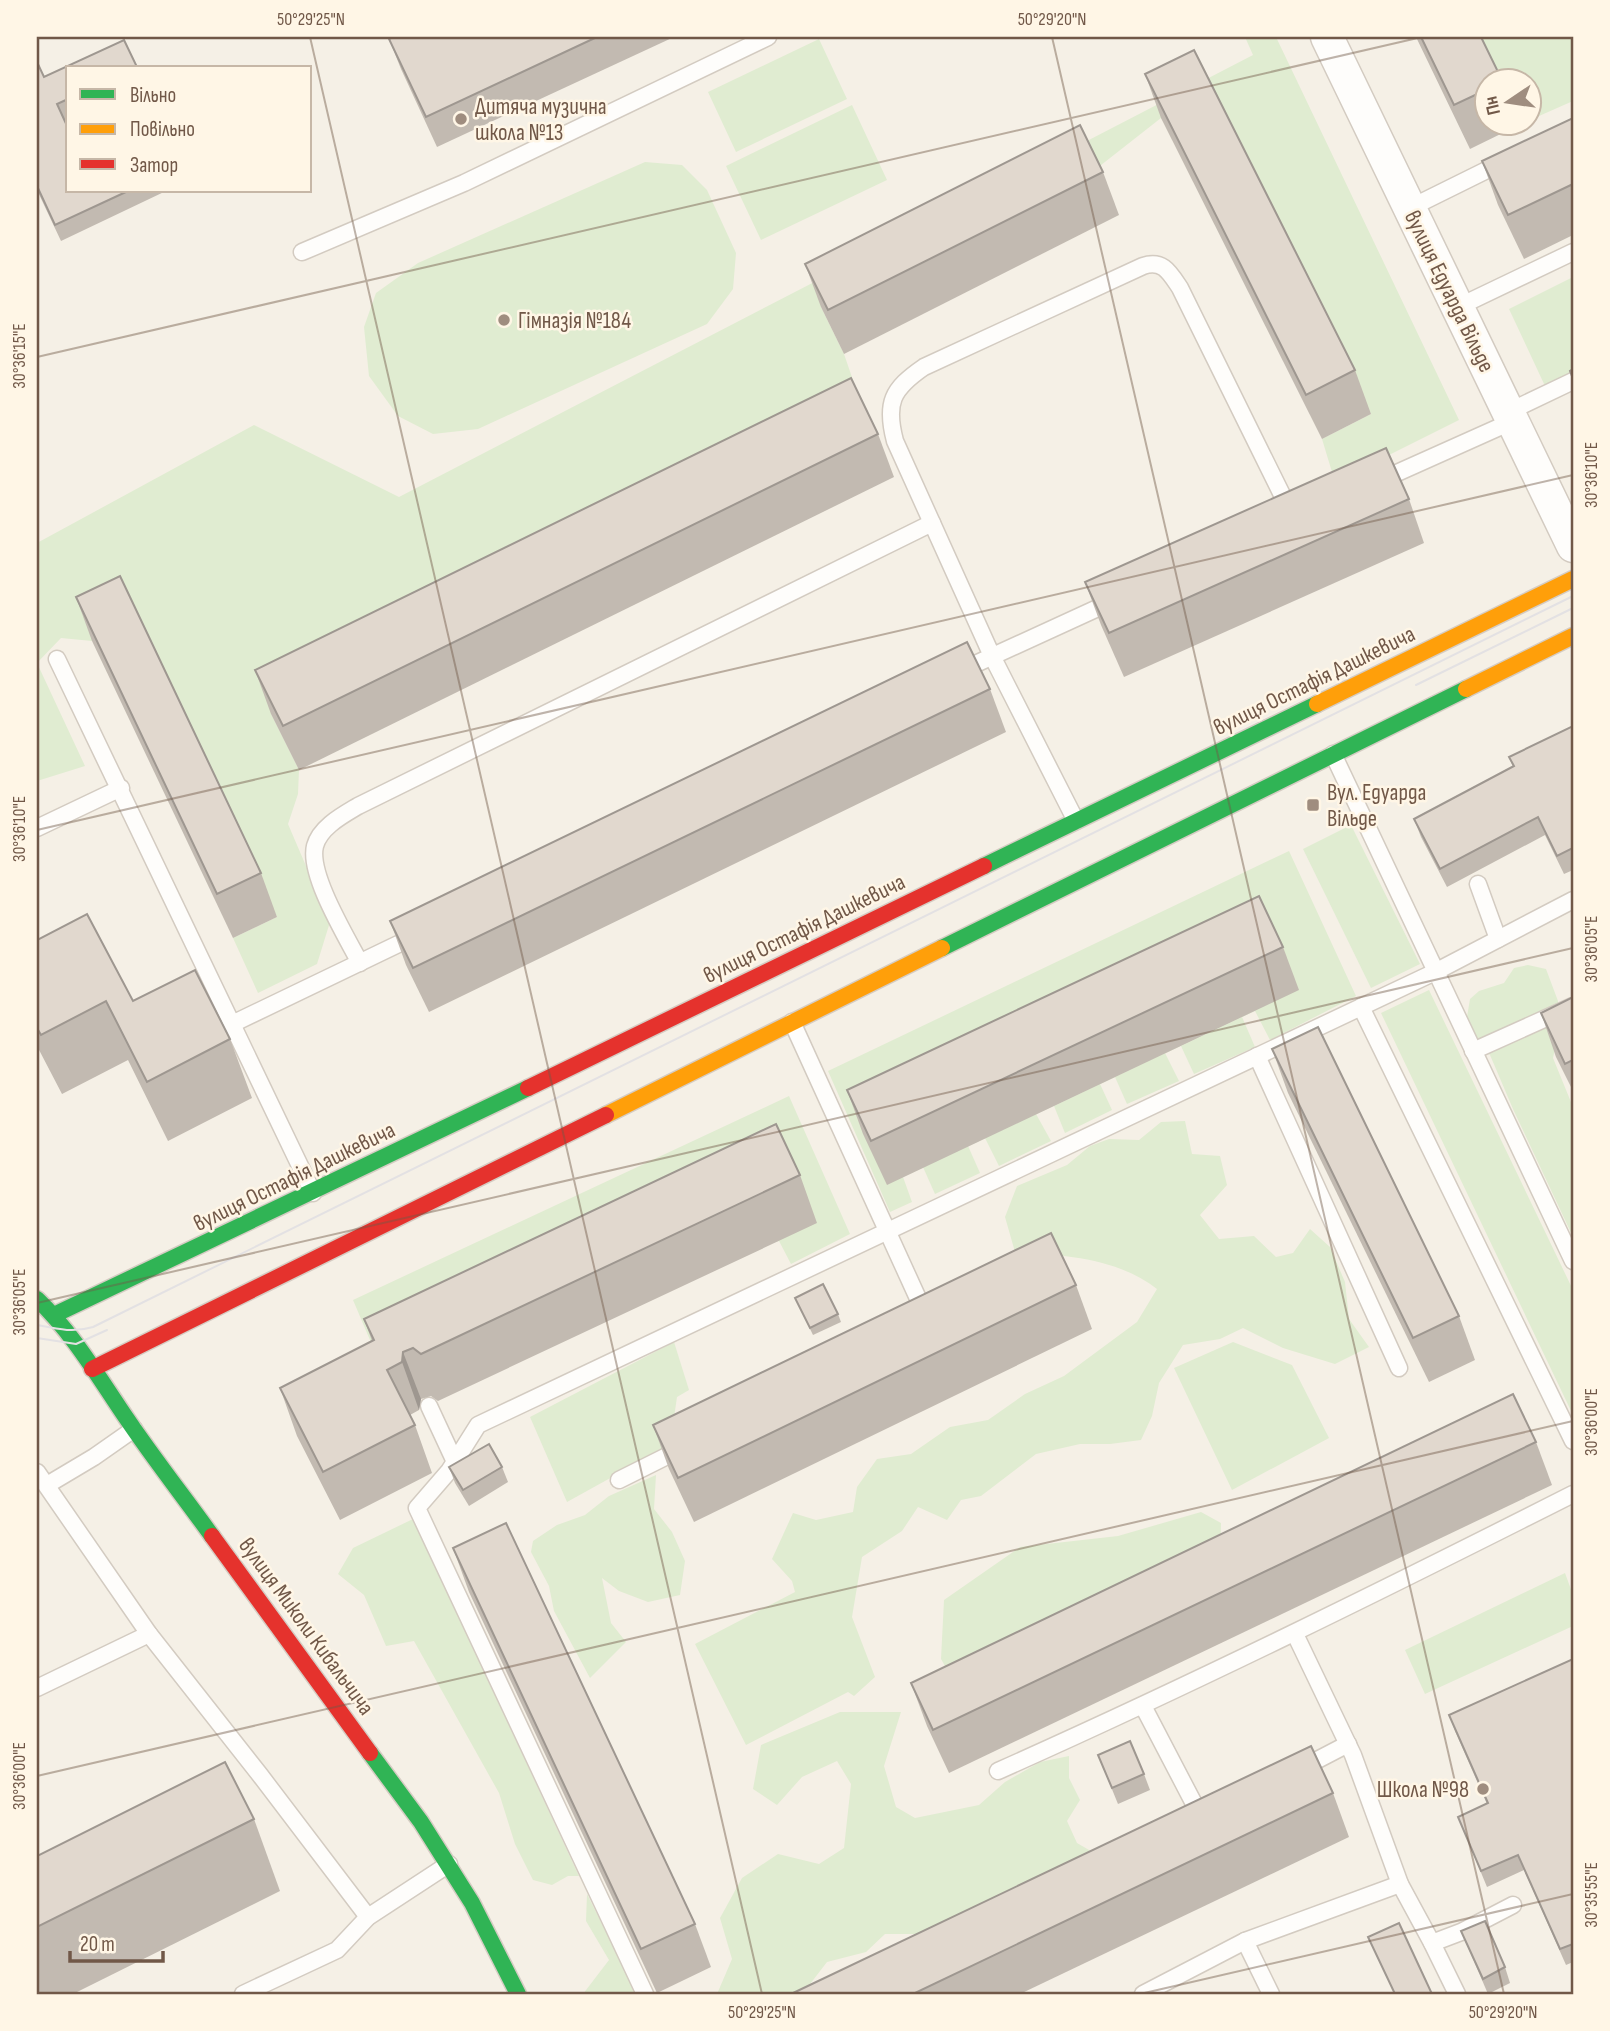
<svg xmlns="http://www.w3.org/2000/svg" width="1610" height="2031" font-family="'Sofia Sans Condensed',sans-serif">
  <rect width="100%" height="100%" fill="#f5f0e6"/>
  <g fill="#e0ecd1">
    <path d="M1245 37H1276L1459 420 1335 482 1322 439 1371 414 1161 118 1096 169 821 307 844 354 867 421 271 714 299 770 298 794 288 824 330 922 317 964 258 993 233 938 277 917 136 620 92 641 61 638 37 663 85 766 37 781V543L254 425 399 497 1253 55Z"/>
    <path d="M1476 37H1573V101L1530 120V80H1497Z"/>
    <path d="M819 39 847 99 736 152 708 92Z"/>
    <path d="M852 105 887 180 761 240 726 166Z"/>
    <path d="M645 162 682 165 707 190 736 253 733 289 707 324 478 429 433 434 398 416 369 376 364 327 376 293 418 263Z"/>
    <path d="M1573 277V373L1545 386 1509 309Z"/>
    <path d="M1351 825 1420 964 1371 988 1303 849Z"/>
    <path d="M1289 851 1356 996 1270 1040 1255 1011 903 1177 912 1202 890 1212 828 1071Z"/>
    <path d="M1528 965 1546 969 1558 1001V1034L1553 1058 1573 1107V1237L1513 1109 1490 1055 1476 1041 1466 1023 1470 999 1479 991 1504 983 1514 968Z"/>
    <path d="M1429 990 1573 1290V1415L1381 1013Z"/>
    <path d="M1242 1017 1255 1047 1194 1074 1181 1046Z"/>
    <path d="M1165 1053 1179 1081 1127 1104 1115 1077Z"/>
    <path d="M1100 1084 1112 1110 1065 1133 1054 1106Z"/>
    <path d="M789 1096 850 1234 791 1264 779 1241 381 1366 353 1300Z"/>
    <path d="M1036 1114 1051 1141 999 1166 985 1138Z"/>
    <path d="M1185 1121 1192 1154 1220 1156 1227 1185 1200 1215 1219 1239 1254 1236 1276 1257 1293 1253 1310 1229 1330 1247 1345 1282 1349 1319 1369 1347 1335 1364 1283 1348 1243 1328 1220 1339 1183 1345 1159 1383 1152 1416 1141 1440 1110 1444H1080L1036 1454 981 1496 961 1500 947 1520 918 1507 902 1531 862 1557 852 1617 875 1677 854 1696 848 1692 746 1745 695 1644 795 1592 792 1581 772 1559 793 1513 816 1520 853 1512 857 1487 877 1459 911 1454 950 1427 988 1420 1025 1394 1064 1376 1137 1322 1157 1289C1117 1258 1064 1255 1015 1252L1005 1217 1017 1186 1067 1165 1090 1146 1109 1139 1139 1140 1161 1122Z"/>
    <path d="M968 1146 980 1173 935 1194 923 1167Z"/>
    <path d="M674 1342 689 1390 677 1397 670 1445 567 1502 530 1417Z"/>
    <path d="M1233 1342 1292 1365 1329 1438 1232 1490 1174 1368Z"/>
    <path d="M656 1475 654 1509 672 1532 685 1561 680 1595 648 1602 619 1591 602 1578 611 1623 626 1642 590 1678 554 1611 549 1586 531 1552 533 1541 557 1525 585 1515 609 1496Z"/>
    <path d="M1201 1512 1221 1523 1220 1567 961 1694 941 1659 944 1600 1020 1547 1118 1536Z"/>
    <path d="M413 1519 579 1876H568L552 1885 533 1880 515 1844 499 1793 414 1641 386 1646 364 1595 338 1574 353 1548Z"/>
    <path d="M1565 1573 1573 1595V1626L1425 1694 1405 1650Z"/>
    <path d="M840 1712H901L884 1766 896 1807 915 1818 979 1805 1005 1782 1040 1762 1069 1756V1778L1080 1800 1067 1821 1077 1843 1096 1854 956 1928 915 1934H885L866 1952 827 1962 807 1988 794 1994H717L732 1959 720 1918 742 1878 778 1854 819 1864 844 1848 851 1784 837 1761 802 1777 777 1805 753 1789 761 1745Z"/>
    <path d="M587 1894 637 1994H583L609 1960 586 1921Z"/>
  </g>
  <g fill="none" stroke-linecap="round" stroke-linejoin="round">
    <g stroke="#d3cbc1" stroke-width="19">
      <g id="lane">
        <path d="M1410 208 1505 161"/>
        <path d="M302 252 464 183 768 37"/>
        <path d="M1458 307 1573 252"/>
        <path d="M1508 412 1573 381"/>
        <path d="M1379 481 1513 421"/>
        <path d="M57 659 313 1193"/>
        <path d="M958 672 1113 601"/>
        <path d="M1333 754 1573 1261"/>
        <path d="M1076 821 992 656 895 441C885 403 892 389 924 367L1143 266C1163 259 1170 273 1180 288L1291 513"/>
        <path d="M37 828 121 788"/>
        <path d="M1478 884 1498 939"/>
        <path d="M360 963C346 936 308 874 315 846 320 827 343 815 358 806L932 523"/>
        <path d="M1361 1007 1573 1441"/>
        <path d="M792 1022 926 1316"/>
        <path d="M232 1024 415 936"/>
        <path d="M1473 1051 1573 1006"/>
        <path d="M1257 1056 1399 1368"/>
        <path d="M429 1406 455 1462"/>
        <path d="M37 1472 149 1634 260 1775 368 1917"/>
        <path d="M619 1480 683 1448"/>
        <path d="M47 1485 94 1457 134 1429"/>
        <path d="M1295 1634 1353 1755 1400 1884 1432 1943 1457 1994"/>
        <path d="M37 1688 149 1634"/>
        <path d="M1143 1706 1202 1819"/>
        <path d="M1300 1769 1348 1744"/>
        <path d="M998 1771C1193 1684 1383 1590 1573 1494"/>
        <path d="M1245 1941 1271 1994"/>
        <path d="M1432 1943 1461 1932 1513 1905"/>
        <path d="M243 1994 337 1950 368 1917 449 1864"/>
        <path d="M645 1994 417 1508 449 1471 478 1425 1435 972 1573 900"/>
        <path d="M1143 1994 1245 1941 1400 1884"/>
      </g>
    </g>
    <g stroke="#d3cbc1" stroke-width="35">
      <path id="street" d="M1327 37 1573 546"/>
    </g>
    <g stroke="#d5ccc3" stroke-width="19">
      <g id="fast">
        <path d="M984 866 1317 704"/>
        <path d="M942 948 1466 689"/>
        <path d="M37 1299C73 1333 99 1378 127 1419 154 1459 184 1497 212 1536"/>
        <path d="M54 1315 528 1088"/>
        <path d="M370 1753 421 1822 472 1903 518 1994"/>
      </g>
    </g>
    <g stroke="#d5ccc3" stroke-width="19">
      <g id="slow">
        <path d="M1466 689 1573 636"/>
        <path d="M1317 704 1573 579"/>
        <path d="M606 1115 942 948"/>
      </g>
    </g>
    <g stroke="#d5ccc3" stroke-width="19">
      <g id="jam">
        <path d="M528 1088 984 866"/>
        <path d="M92 1369 606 1115"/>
        <path d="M212 1536 370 1753"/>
      </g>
    </g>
    <use href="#lane" stroke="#fefdfb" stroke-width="16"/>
    <use href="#street" stroke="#fefdfb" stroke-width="32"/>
    <use href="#fast" stroke="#30b455" stroke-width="16"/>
    <use href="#slow" stroke="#ff9f0a" stroke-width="16"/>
    <use href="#jam" stroke="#e5322d" stroke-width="16"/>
    <g stroke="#e3e1e3" stroke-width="2">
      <path d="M1416 685 1573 608"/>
      <path d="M37 1325C57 1329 73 1333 93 1327L1573 596"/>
      <path d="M37 1338 76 1344 107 1330"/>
    </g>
  </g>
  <g fill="#c2bab1">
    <path d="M393 37H674L437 147 401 69 389 39Z"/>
    <path d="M1416 37H1481L1488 80V122H1518L1519 125 1470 149Z"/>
    <path d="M124 40 137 68H68V118L64 120 68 191H166L61 241 37 190V62L44 77Z"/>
    <path d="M1145 74 1355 370 1371 414 1322 439 1161 118Z"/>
    <path d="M1573 118V235L1524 259 1498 205 1482 161Z"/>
    <path d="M1103 172 1119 215 844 354 821 307 805 264Z"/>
    <path d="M878 434 894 477 299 770 271 714 255 670Z"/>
    <path d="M1409 499 1424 543 1124 677 1101 625 1085 582Z"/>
    <path d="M76 597 261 873 277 917 233 938 92 641Z"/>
    <path d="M990 689 1006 732 429 1012 406 965 390 921Z"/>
    <path d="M1573 726V870L1564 874 1545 835 1447 887 1421 837 1414 819 1513 767 1509 757Z"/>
    <path d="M37 940 133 1001 230 1039 252 1098 168 1141 128 1060 62 1094 37 1046Z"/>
    <path d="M1283 947 1299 990 887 1185 863 1134 847 1090Z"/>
    <path d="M1573 997V1091L1556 1057 1541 1013Z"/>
    <path d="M1272 1049 1459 1316 1475 1360 1429 1382 1288 1093Z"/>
    <path d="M800 1175 817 1223 438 1401 431 1396 421 1399 419 1410 410 1415 415 1425 432 1473 340 1520 297 1436 280 1388 372 1341 364 1319Z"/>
    <path d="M1076 1285 1092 1329 694 1522 669 1469 653 1425Z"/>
    <path d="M795 1298 838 1314 841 1322 813 1335Z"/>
    <path d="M1536 1442 1552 1485 949 1773 927 1726 911 1683Z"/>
    <path d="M449 1467H502L508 1482 469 1506 455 1483Z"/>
    <path d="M453 1548 695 1924 711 1967 657 1993 469 1592Z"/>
    <path d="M1573 1659V1962L1566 1965 1524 1870 1487 1887 1458 1817 1487 1804 1455 1731 1449 1715Z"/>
    <path d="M1098 1755 1144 1774 1150 1790 1118 1804Z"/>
    <path d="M1333 1793 1349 1837 1020 1994H791Z"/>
    <path d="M254 1819 280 1891 73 1994H37V1856Z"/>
    <path d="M1461 1931 1505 1967 1510 1983 1488 1994Z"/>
  </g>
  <path fill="#9e9790" d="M403 1352 421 1399 419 1410 402 1362Z"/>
  <g fill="#e1d8ce" stroke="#9e9790" stroke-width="2">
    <path d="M393 37H597L426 117 389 39Z"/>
    <path d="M1421 37H1481L1502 80H1488V89L1454 105Z"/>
    <path d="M124 40 137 67 135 68H68V99L57 104 68 128V191H128L55 225 37 186V62L44 77Z"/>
    <path d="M1194 50 1355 370 1306 395 1145 74Z"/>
    <path d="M1573 118V184L1508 215 1482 161Z"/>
    <path d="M1080 125 1103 172 828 310 805 264Z"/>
    <path d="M1573 369V379L1570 371Z"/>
    <path d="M851 378 878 434 283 726 255 670Z"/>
    <path d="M1386 448 1409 499 1109 633 1085 582Z"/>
    <path d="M120 576 261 873 217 894 76 597Z"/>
    <path d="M967 642 990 689 413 968 390 921Z"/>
    <path d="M1573 726V848L1557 856 1538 817 1440 869 1414 819 1514 766 1509 757Z"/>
    <path d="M1259 896 1283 947 871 1141 847 1090Z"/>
    <path d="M87 914 133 1001 195 970 230 1039 147 1082 106 1001 41 1035 37 1028V940Z"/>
    <path d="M1573 997V1060L1565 1064 1541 1013Z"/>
    <path d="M1318 1027 1459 1316 1413 1338 1272 1049Z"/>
    <path d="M776 1124 800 1175 421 1354 413 1348 403 1352 402 1362 387 1370 415 1425 323 1472 280 1388 374 1340 364 1319Z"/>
    <path d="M1051 1233 1076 1285 678 1478 653 1425Z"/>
    <path d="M823 1284 838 1314 810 1328 795 1298Z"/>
    <path d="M1513 1394 1536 1442 933 1730 911 1683Z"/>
    <path d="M489 1444 502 1467 463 1490 449 1467Z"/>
    <path d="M506 1523 695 1924 641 1949 453 1548Z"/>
    <path d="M1573 1659V1944L1560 1949 1518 1855 1481 1871 1458 1817 1488 1803 1449 1715Z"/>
    <path d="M1130 1741 1144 1774 1112 1788 1098 1755Z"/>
    <path d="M1311 1746 1333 1793 913 1994H791Z"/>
    <path d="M225 1762 254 1819 37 1927V1856Z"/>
    <path d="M1485 1921 1505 1967 1483 1979 1461 1931Z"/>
    <path d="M1399 1923 1432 1994H1395L1368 1937Z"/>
  </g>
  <path fill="none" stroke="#715848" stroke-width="2" stroke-opacity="0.45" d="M310 37 762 1994M1052 37 1504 1994M37 357 1422 37M37 830 1573 475M37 1303 1573 948M37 1776 1573 1421M1140 1994 1573 1894"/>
  <g fill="#9f8d7f" stroke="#fff6e6" stroke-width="2.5">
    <circle cx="461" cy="119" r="7"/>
    <circle cx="504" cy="320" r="7"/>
    <rect x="1306" y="798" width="14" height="14" rx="3.5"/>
    <circle cx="1483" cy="1789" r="7"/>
  </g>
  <g text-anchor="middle" stroke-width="5" stroke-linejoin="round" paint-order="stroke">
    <g font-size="23" fill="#715848" stroke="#fff6e6" text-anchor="start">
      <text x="475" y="114">Дитяча музична<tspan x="475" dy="26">школа №13</tspan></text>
      <text x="518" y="328">Гімназія №184</text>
      <text x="1327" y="800">Вул. Едуарда<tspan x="1327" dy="26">Вільде</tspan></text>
      <text x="1469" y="1797" text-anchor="end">Школа №98</text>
    </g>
    <g font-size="23" fill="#715848" stroke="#fff6e6">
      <text transform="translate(1450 291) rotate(64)" y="8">вулиця Едуарда Вільде</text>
      <text transform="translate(1314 680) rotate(-26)" y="8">вулиця Остафія Дашкевича</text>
      <text transform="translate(804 928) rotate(-26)" y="8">вулиця Остафія Дашкевича</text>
      <text transform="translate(294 1176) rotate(-26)" y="8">вулиця Остафія Дашкевича</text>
      <text transform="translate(307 1626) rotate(54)" y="8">вулиця Миколи Кибальчича</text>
    </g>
  </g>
  <rect width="1610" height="2031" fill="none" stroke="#fff6e6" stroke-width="77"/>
  <rect x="66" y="66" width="245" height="126" fill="#fff6e6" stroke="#c6b7a7" stroke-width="2"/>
  <rect x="80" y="89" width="35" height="10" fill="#30b455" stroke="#c6b7a7" stroke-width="2"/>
  <text x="130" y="102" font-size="21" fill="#715848">Вільно</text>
  <rect x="80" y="124" width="35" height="10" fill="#ff9f0a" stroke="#c6b7a7" stroke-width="2"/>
  <text x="130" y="136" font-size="21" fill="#715848">Повільно</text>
  <rect x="80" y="159" width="35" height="10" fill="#e5322d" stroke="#c6b7a7" stroke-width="2"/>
  <text x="130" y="172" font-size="21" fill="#715848">Затор</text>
  <g transform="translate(1508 102) rotate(257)"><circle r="33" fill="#fff6e6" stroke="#c6b7a7" stroke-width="2"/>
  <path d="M0-5L12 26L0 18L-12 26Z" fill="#9f8d7f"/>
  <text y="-10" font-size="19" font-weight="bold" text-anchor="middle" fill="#715848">Пн</text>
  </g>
  <path d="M70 1951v10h93v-10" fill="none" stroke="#715848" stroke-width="3.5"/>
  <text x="80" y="1951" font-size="21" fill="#715848" stroke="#fff6e6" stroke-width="5" paint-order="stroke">20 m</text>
  <rect x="38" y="38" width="1534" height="1955" fill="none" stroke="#715848" stroke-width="2.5"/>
  <g font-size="18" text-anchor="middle" fill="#715848">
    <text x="311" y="25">50°29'25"N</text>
    <text x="1052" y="25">50°29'20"N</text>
    <text transform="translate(19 356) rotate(-90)" y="6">30°36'15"E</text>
    <text transform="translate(1591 475) rotate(-90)" y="6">30°36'10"E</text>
    <text transform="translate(19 829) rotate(-90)" y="6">30°36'10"E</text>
    <text transform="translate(1591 949) rotate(-90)" y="6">30°36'05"E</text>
    <text transform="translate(19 1302) rotate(-90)" y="6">30°36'05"E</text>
    <text transform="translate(1591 1422) rotate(-90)" y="6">30°36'00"E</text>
    <text transform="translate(19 1776) rotate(-90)" y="6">30°36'00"E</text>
    <text transform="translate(1591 1895) rotate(-90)" y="6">30°35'55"E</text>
    <text x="762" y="2018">50°29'25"N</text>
    <text x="1503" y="2018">50°29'20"N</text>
  </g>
</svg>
